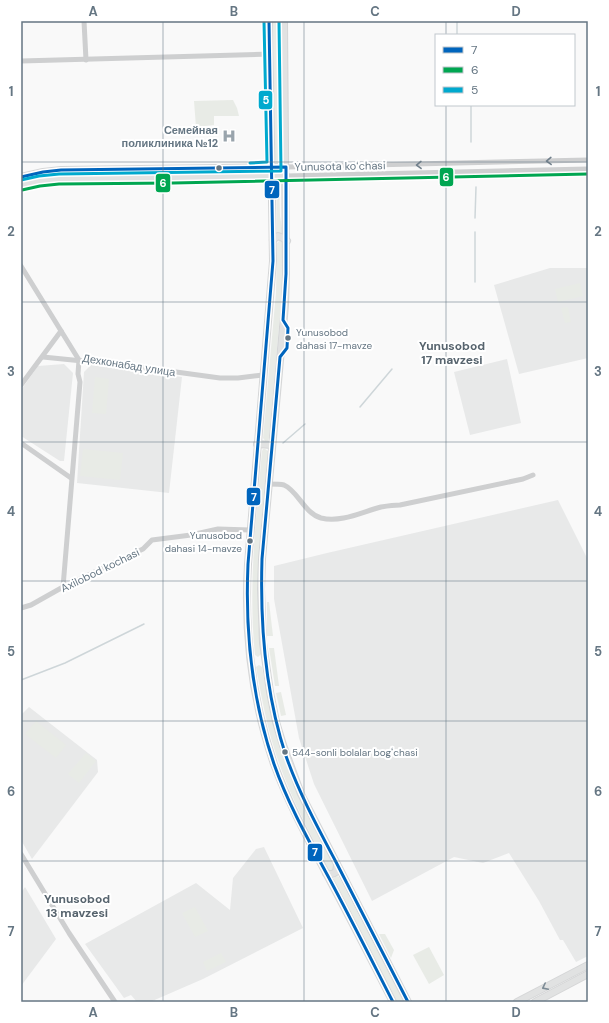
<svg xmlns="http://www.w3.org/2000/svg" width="609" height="1023" font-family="'DM Sans',sans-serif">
  <rect width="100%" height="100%" fill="#f9f9f9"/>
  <g fill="#e8e9e9">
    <path d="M550 268H588V358L519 374 494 285Z"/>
    <path d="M507 359 521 423 470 435 454 372Z"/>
    <path d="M64 364 73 373 64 461H60L21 436V390L38 366Z"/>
    <path d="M91 365 182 377 169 493 77 483 84 372Z"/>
    <path d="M558 500 588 560V956L576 962 563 940H560L539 901 509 853 483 863 454 857 372 901 314 784 299 738 274 599V566L327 553Z"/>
    <path d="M29 707 97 760 98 772 32 859 21 840V715Z"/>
    <path d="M264 847 303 928 203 979 150 1002H137L131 995 124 998 85 944 196 883 230 910 233 878 256 849Z"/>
    <path d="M25 887 56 939 21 986V893Z"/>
  </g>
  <g fill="#e8ebe6">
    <path d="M273 21H279L282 160 280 166H278L275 160Z"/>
    <path d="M233 100 237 108 239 116H214V125L196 127 194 101Z"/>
    <path d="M276 180H279L280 216 283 234H277Z"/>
    <path d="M280 240 283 242 282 293 269 438 268 441 266 442 263 438 276 292 277 243Z"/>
    <path d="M580 283 583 296 558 302 555 289Z"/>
    <path d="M568 307 571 322 565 323 561 308Z"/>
    <path d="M95 377 109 379 106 414 92 413Z"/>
    <path d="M83 449 123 453 120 480 80 476Z"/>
    <path d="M263 449H265L268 451C262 519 253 587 261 654L258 657 255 655C248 587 256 519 262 451Z"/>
    <path d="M267 602H269L273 636H267Z"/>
    <path d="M269 648H274L279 686H275Z"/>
    <path d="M259 665 262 667C268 700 274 734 286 765 299 801 318 834 335 868L333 871H329C309 831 287 791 274 748 266 722 261 694 256 667Z"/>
    <path d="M281 692 286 715 281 716 276 693Z"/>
    <path d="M36 721 66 745 56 758 25 734Z"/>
    <path d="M86 753 96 761 79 783 68 774Z"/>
    <path d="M337 876 339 877 404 1002H397L333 880 335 877Z"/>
    <path d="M195 907 208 931 195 937 182 913Z"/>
    <path d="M379 934H385L394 950 391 958Z"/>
    <path d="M429 947 444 975 429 984 413 955Z"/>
    <path d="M221 953 226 962 207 971 203 962Z"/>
  </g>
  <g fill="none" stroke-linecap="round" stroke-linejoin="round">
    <g stroke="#ced6d9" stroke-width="1.5">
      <path d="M457 21V35"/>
      <path d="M471 105V142"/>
      <path d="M475 218 476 187"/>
      <path d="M475 282V232"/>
      <path d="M360 407 392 369"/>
      <path d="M283 443 305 424"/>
      <path d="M21 680 65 663 144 624"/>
    </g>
    <g stroke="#d5d6d7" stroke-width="8">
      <g id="major">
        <path d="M269 21 273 261 248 564C244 630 252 700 274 764 288 802 307 837 326 873 349 916 371 959 393 1002"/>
        <path d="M284 21 286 274 285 305 262 559 261 589 263 643 270 692 276 722 283 745 301 794 408 1002"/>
        <path d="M21 177 43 172 61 170 286 167"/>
        <path d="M21 185 39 181 59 179 286 176"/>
        <path d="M273 240 278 236 283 238 287 241"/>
        <path d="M257 444 272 445"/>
        <path d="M326 873C330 874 332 875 336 872L337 865"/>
        <path d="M517 1002 588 965"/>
        <path d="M535 1002 588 974"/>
      </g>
    </g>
    <g stroke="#cecfd0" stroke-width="5">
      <path d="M84 21 86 60"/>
      <path d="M21 61 270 54"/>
      <path d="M286 167 588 160"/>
      <path d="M286 176 588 169"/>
      <path d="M21 266 79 360 78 374 80 382 63 587"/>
      <path d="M43 357 132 366 220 378H238L263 375"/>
      <path d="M21 385 61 331"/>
      <path d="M21 443 71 478"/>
      <path d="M269 484C274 484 280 484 284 485 298 491 304 513 321 518 341 523 362 512 381 507 387 506 393 505 400 505L523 479 533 475"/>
      <path d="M21 608 31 605 63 587 143 549 152 540 191 535 218 529 250 530"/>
      <path d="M21 854 69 933 115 1002"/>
    </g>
    <use href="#major" stroke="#e1e2e2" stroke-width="6"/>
    <g stroke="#fff" stroke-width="6">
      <g id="bus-1">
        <path d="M269 21 273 261 248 564C245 632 252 700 274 764 288 804 309 841 329 878 351 919 372 961 393 1002"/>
        <path d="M21 177 43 172 61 170 286 167V274L283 320 288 328 287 348 280 357 262 559C260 625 265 693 286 756 299 793 318 828 336 862 360 909 384 955 408 1002"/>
      </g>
    </g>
    <g stroke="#fff" stroke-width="6">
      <path id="bus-2" d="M22 190 40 186 59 184 173 183 588 174"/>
    </g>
    <g stroke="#fff" stroke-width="6">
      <g id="bus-3">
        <path d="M250 163 267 162 264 21"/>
        <path d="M21 180 39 176 59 174 281 171 279 21"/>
      </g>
    </g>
    <use href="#bus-1" stroke="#0065bd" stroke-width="3"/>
    <use href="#bus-2" stroke="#00a651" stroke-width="3"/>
    <use href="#bus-3" stroke="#00a9ce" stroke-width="3"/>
  </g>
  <defs><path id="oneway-chevron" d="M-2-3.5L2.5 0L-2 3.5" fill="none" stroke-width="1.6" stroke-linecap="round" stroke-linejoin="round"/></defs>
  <g stroke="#707f8b">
    <use href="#oneway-chevron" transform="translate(549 161) rotate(178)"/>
    <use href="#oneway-chevron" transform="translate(419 165) rotate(179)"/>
  </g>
  <use stroke="#7e8c96" href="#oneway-chevron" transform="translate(545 987) rotate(153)"/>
  <path fill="none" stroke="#657683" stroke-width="1" stroke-opacity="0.55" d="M163 21V1002M304 21V1002M446 21V35M446 105V1002M21 162H588M21 302H588M21 442H588M21 581H588M21 721H588M21 861H588"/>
  <defs>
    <g id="hospital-bare" transform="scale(1.08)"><path d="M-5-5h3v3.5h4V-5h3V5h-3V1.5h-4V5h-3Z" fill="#99a4ac" stroke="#fff" stroke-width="2.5" paint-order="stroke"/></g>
  </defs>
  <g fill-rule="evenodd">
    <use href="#hospital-bare" x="229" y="136"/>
  </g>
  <g fill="#657683" stroke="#fff" stroke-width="1.5">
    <circle cx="219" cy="168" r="3.5"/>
    <circle cx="288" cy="338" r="3.5"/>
    <circle cx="250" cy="541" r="3.5"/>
    <circle cx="285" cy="752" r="3.5"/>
  </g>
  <g text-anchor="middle" stroke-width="4" stroke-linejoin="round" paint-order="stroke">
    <g font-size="10" fill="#657683" stroke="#fff" text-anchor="start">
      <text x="296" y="336">Yunusobod<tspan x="296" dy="13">dahasi 17-mavze</tspan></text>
      <text x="242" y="539" text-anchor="end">Yunusobod<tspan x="242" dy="13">dahasi 14-mavze</tspan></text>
      <text x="292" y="756">544-sonli bolalar bogʻchasi</text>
    </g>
    <g font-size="11" font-weight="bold" fill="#657683" stroke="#fff" text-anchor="end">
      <text x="218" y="134">Семейная<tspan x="218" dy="13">поликлиника №12</tspan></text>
    </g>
    <g font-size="11" fill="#657683" stroke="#fff">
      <text transform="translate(340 166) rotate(-1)" y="4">Yunusota koʻchasi</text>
      <text transform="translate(129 365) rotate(9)" y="4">Дехконабад улица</text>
      <text transform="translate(100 570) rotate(-26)" y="4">Axilobod kochasi</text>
    </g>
    <g font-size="12" font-weight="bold" fill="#57646e" stroke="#fff">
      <text x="452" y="350">Yunusobod<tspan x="452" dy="14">17 mavzesi</tspan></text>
      <text x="77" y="903">Yunusobod<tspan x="77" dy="14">13 mavzesi</tspan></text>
    </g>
  </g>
  <g stroke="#fff" stroke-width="1.5">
    <rect x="258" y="90" width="15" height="20" rx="4" fill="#00a9ce"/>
    <rect x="439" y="167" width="15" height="20" rx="4" fill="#00a651"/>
    <rect x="155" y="173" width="16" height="20" rx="4" fill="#00a651"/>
    <rect x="264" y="180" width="16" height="19" rx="4" fill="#0065bd"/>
    <rect x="246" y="487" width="15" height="19" rx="4" fill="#0065bd"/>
    <rect x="307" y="843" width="16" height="19" rx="4" fill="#0065bd"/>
  </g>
  <g font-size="11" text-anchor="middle" font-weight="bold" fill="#fff">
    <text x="266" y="104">5</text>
    <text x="446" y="181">6</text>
    <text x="163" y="187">6</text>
    <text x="272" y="194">7</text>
    <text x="254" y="501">7</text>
    <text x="315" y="856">7</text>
  </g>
  <rect width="609" height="1023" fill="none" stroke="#ffffff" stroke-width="44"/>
  <rect x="435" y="34" width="140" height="72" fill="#ffffff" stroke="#c1c8cd"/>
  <rect x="443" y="47" width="20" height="6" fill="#0065bd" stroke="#c1c8cd"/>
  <text x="471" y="54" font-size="12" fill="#657683">7</text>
  <rect x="443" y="67" width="20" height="6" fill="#00a651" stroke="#c1c8cd"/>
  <text x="471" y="74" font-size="12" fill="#657683">6</text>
  <rect x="443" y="87" width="20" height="6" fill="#00a9ce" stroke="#c1c8cd"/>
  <text x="471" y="94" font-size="12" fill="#657683">5</text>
  <rect x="22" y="22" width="565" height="979" fill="none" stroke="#657683" stroke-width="1.5"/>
  <g font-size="13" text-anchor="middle" font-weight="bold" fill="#657683">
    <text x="93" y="16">A</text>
    <text x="234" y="16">B</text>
    <text x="375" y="16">C</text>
    <text x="516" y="16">D</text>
    <text x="11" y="96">1</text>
    <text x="598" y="96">1</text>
    <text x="11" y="236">2</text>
    <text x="598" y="236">2</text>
    <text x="11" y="376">3</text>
    <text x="598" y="376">3</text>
    <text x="11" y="516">4</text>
    <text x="598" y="516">4</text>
    <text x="11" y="656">5</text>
    <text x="598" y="656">5</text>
    <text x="11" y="796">6</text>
    <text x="598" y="796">6</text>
    <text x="11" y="936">7</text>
    <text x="598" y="936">7</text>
    <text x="93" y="1017">A</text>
    <text x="234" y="1017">B</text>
    <text x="375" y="1017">C</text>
    <text x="516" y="1017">D</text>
  </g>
</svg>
